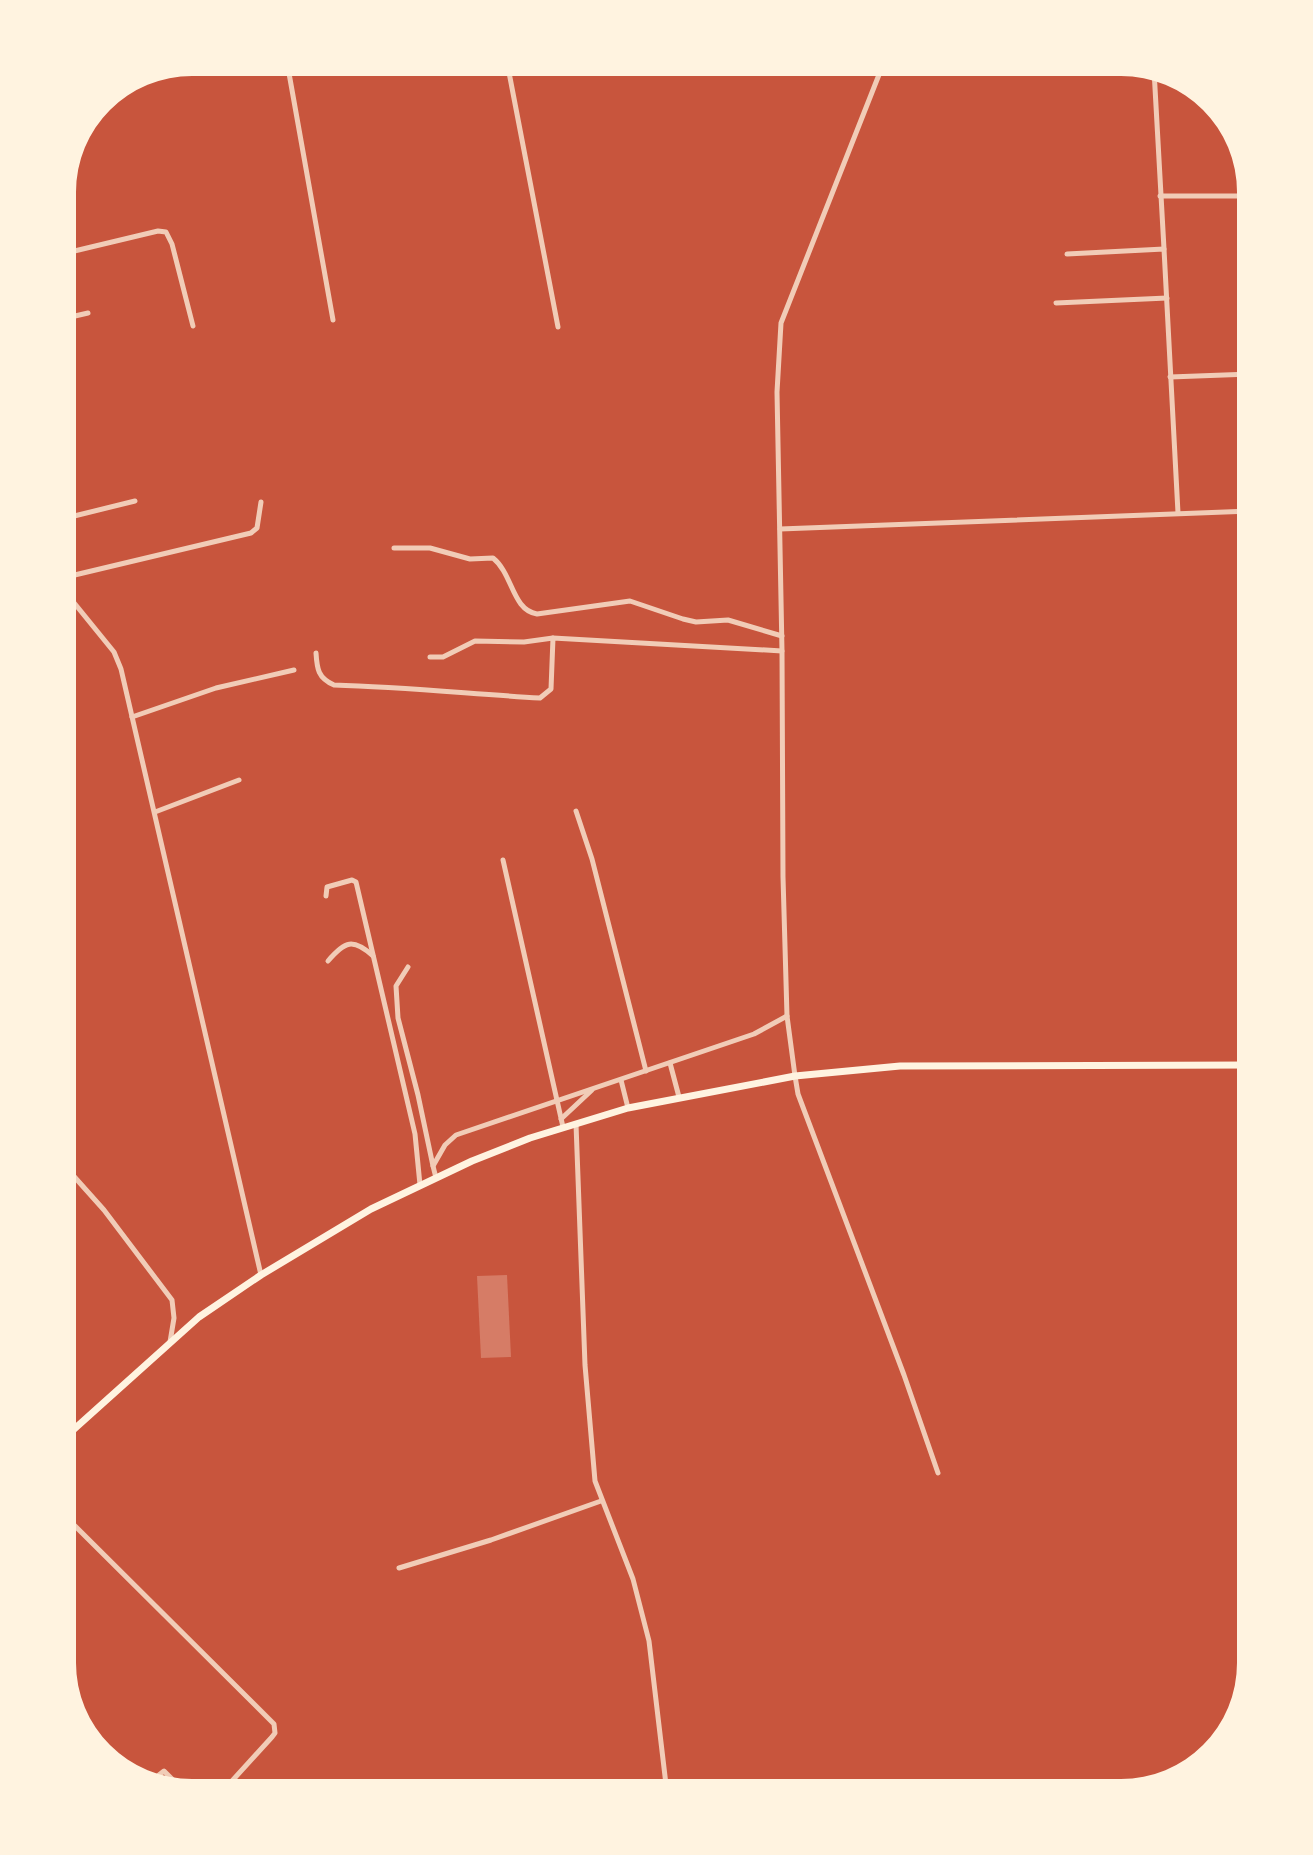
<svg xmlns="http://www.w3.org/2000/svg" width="1313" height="1855" font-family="'Fira Sans Condensed',sans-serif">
  <rect width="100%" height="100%" fill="#c8553d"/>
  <path fill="#d67c66" d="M507 1275 511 1357 481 1358 477 1276Z"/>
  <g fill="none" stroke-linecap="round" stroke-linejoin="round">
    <g stroke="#f1ccb7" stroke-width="5">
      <path d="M287 62 333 320"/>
      <path d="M507 62 558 327"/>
      <path d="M884 62 781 323 777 392 782 651 783 877 787 1016 795 1076 798 1094 904 1375 938 1473"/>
      <path d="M1154 70 1164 249"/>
      <path d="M1160 196H1251"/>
      <path d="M62 254 158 231 166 232 172 244 193 326"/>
      <path d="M1067 254 1164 249 1178 513"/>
      <path d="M1056 303 1167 298"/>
      <path d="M62 319 88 313"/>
      <path d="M1170 377 1251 374"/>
      <path d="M62 519 135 501"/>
      <path d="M780 529 1251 511"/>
      <path d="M394 548H430L470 559 493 558C513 574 512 610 537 614L630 601 683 619 696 622 728 620 782 636"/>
      <path d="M62 578 251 533 257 528 261 502"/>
      <path d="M62 588 114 652 121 669 261 1275"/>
      <path d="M316 653C317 669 318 678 334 685 403 687 472 694 540 698L551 689 553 638"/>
      <path d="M430 657H443L475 641 524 642 553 638 782 651"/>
      <path d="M132 717 216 688 294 670"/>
      <path d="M576 811 592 859 646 1071"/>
      <path d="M155 812 239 780"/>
      <path d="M503 860 563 1127"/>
      <path d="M326 896 327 887 352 880 356 882 415 1134 420 1185"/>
      <path d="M328 961C345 941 353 938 373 956"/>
      <path d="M408 967 396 986 398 1018 418 1095 433 1166"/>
      <path d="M670 1063 679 1097"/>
      <path d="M621 1080 628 1108"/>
      <path d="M561 1119 592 1090"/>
      <path d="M576 1124 585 1365 595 1481 633 1579 649 1641 667 1793"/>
      <path d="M62 1163 104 1210 172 1300 174 1318 170 1342"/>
      <path d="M436 1178 433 1166 445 1145 456 1135 754 1034 787 1016"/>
      <path d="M62 1513 274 1724 275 1733 272 1737 221 1793"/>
      <path d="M399 1568 491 1540 601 1501"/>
      <path d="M150 1782 164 1771 186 1793"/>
    </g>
    <path stroke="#fff3e0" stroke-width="7" d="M62 1440 199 1317 261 1275 371 1209 472 1161 530 1138 628 1108 795 1076 900 1066 1251 1065"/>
  </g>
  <path d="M0 0H1313V1855H0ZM192 76H1121A116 116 0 0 1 1237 192V1663A116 116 0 0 1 1121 1779H192A116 116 0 0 1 76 1663V192A116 116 0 0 1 192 76Z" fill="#fff3e0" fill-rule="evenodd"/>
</svg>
